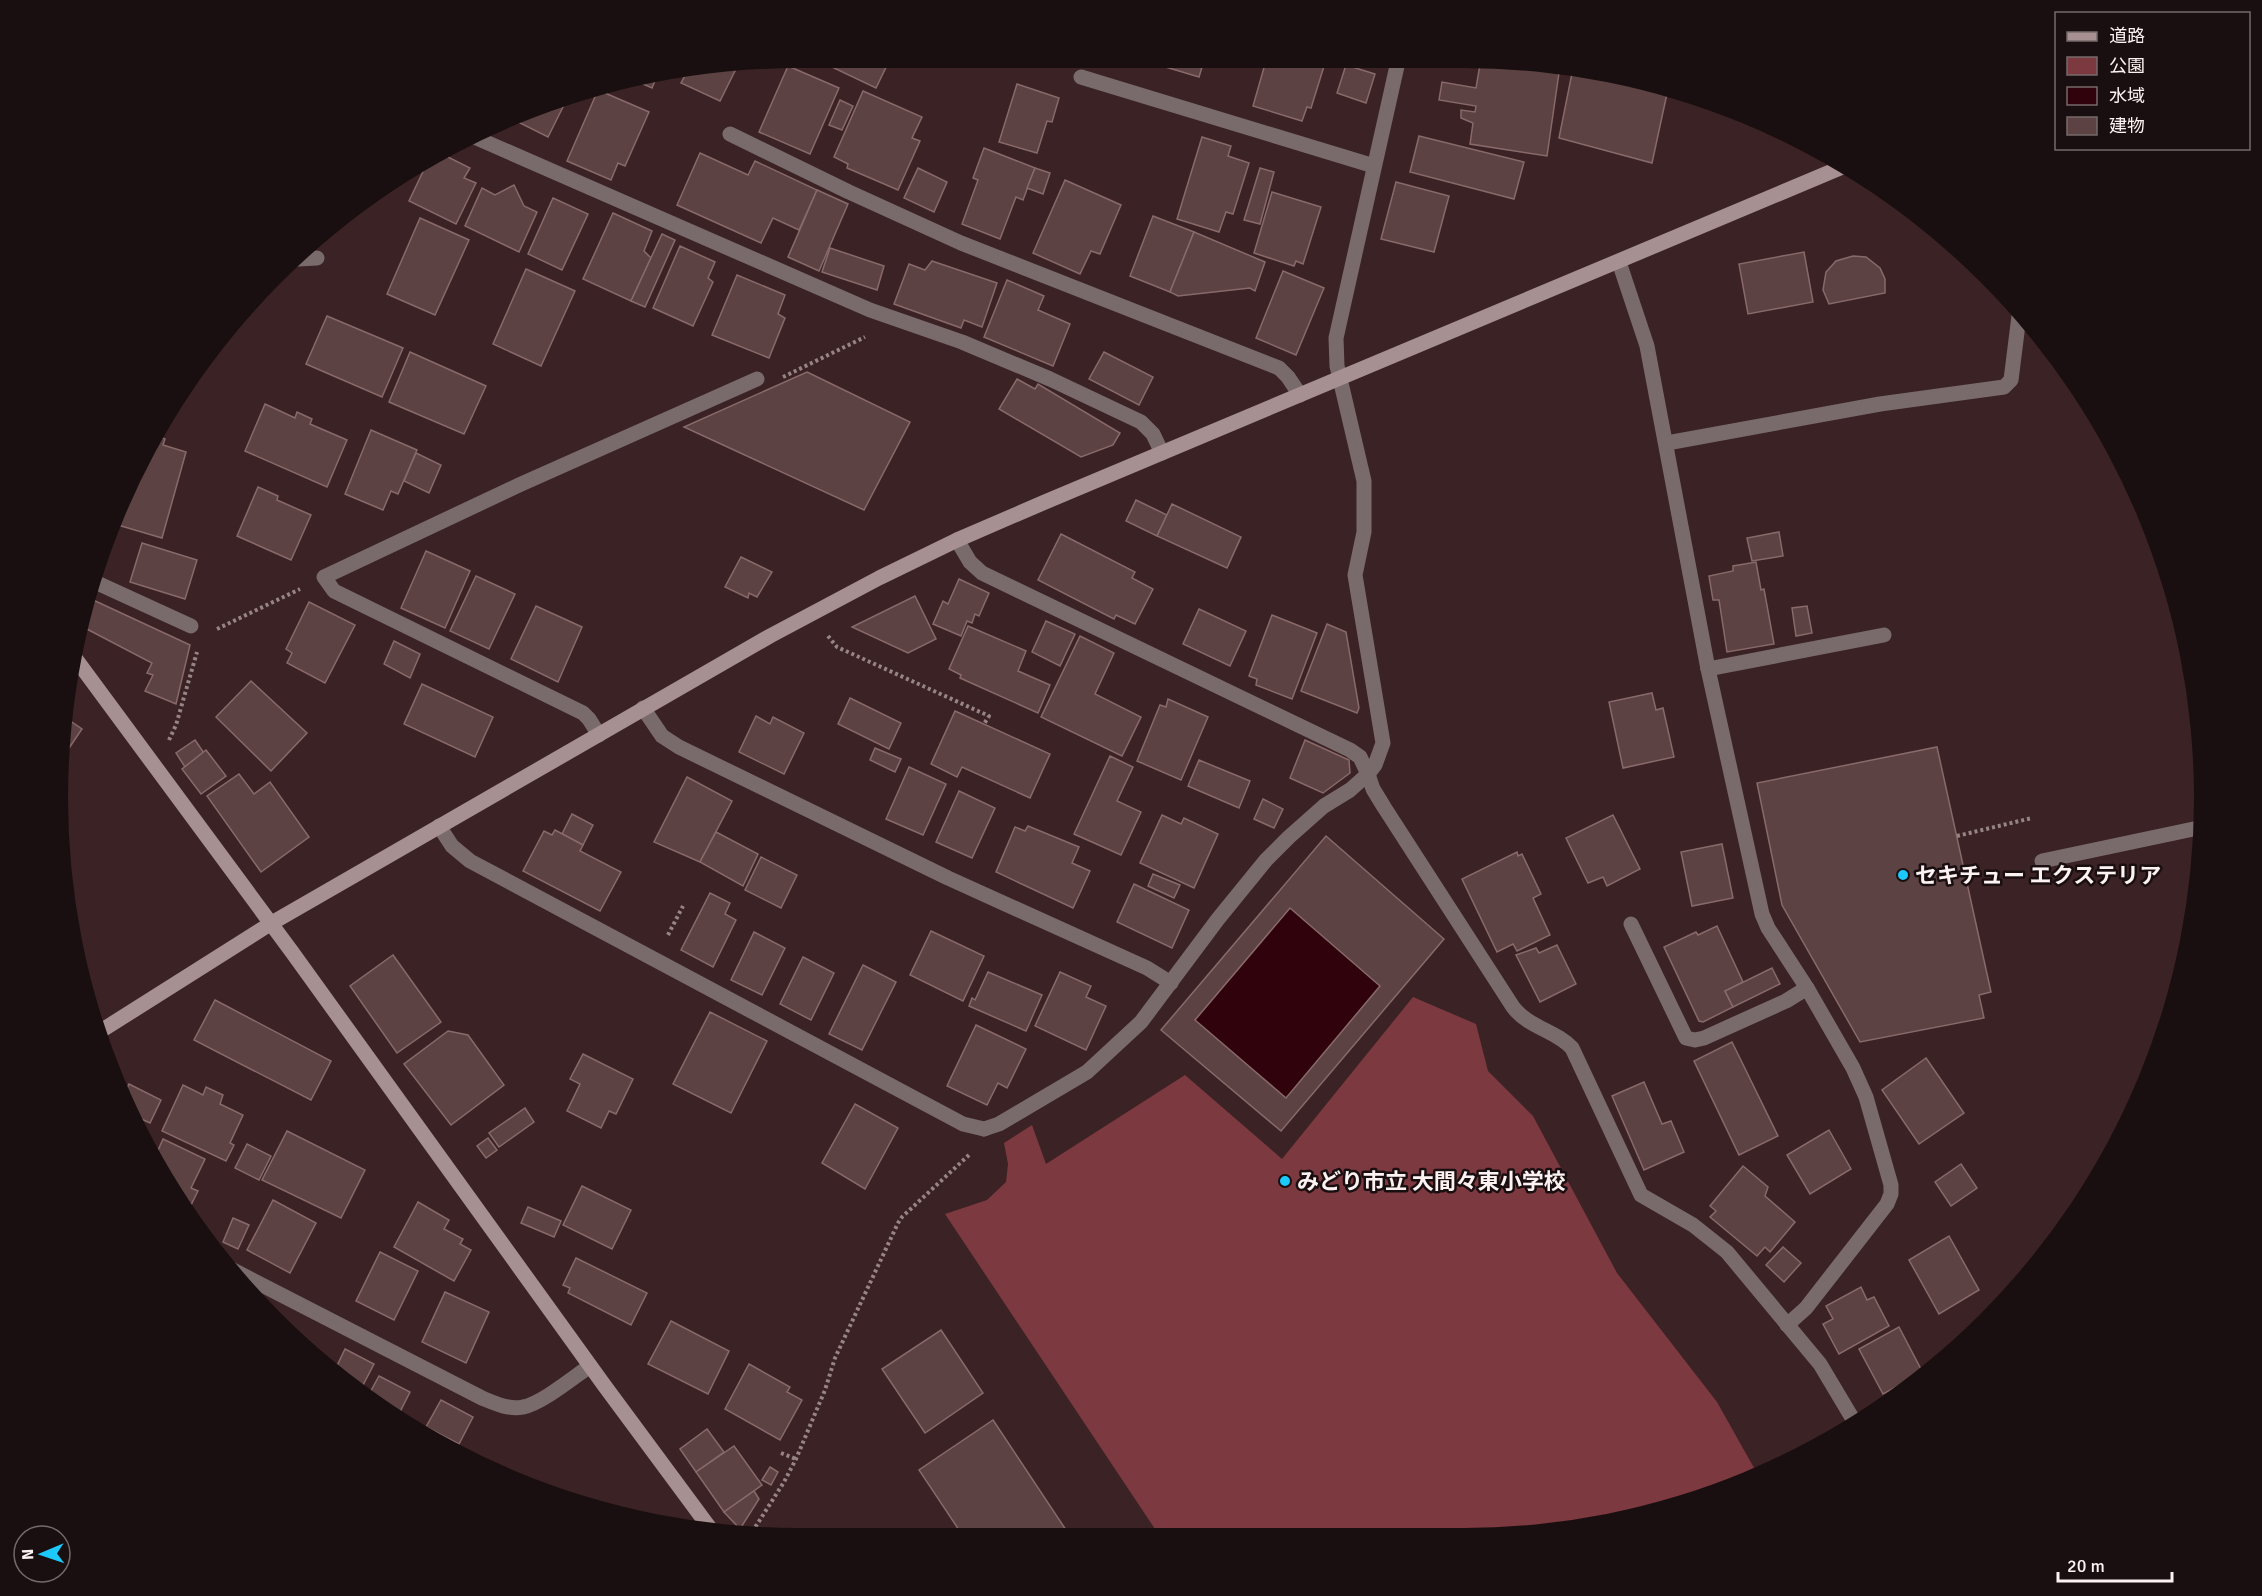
<svg xmlns="http://www.w3.org/2000/svg" width="2262" height="1596" font-family="Signika,'Noto Sans JP',sans-serif">
  <rect width="100%" height="100%" fill="#3b2224"/>
  <path fill="#7d3940" d="M1413 997 1476 1024 1488 1071 1533 1116 1617 1273 1717 1402 1758 1475 1656 1514 1561 1533 1159 1535 945 1214 987 1200 1006 1182 1008 1164 1004 1143 1032 1125 1046 1164 1185 1075 1282 1159Z"/>
  <path fill="#30020b" d="M1290 908 1380 986 1286 1098 1195 1020Z"/>
  <g fill="#5d4243" stroke="#886a6b" stroke-width="1.5" fill-rule="evenodd">
    <path d="M816 57H891L876 88 815 59Z"/>
    <path d="M1151 57H1205L1199 77 1149 62Z"/>
    <path d="M1267 57H1305L1325 63 1311 108 1307 107 1302 121 1253 106Z"/>
    <path d="M1481 59 1560 66 1547 156 1470 144 1473 123 1461 118V110L1475 112 1476 106 1439 100 1442 82 1476 88Z"/>
    <path d="M738 65 720 101 681 83 687 72Z"/>
    <path d="M1346 65 1375 74 1366 103 1337 93Z"/>
    <path d="M788 66 839 88 810 154 759 132Z"/>
    <path d="M1573 68 1609 71 1668 89 1652 163 1559 138Z"/>
    <path d="M657 76 652 88 632 79Z"/>
    <path d="M1017 84 1059 98 1052 122 1047 121 1037 153 999 142Z"/>
    <path d="M598 90 649 112 625 166 618 163 611 180 567 161Z"/>
    <path d="M863 91 922 117 912 138 920 141 898 190 847 168 848 164 834 157Z"/>
    <path d="M569 95 548 137 508 117 514 114Z"/>
    <path d="M840 100 853 106 842 130 829 125Z"/>
    <path d="M1419 136 1524 162 1514 199 1410 172Z"/>
    <path d="M1202 137 1231 146 1228 156 1249 163 1233 214 1226 212 1219 232 1177 219Z"/>
    <path d="M984 148 1035 168 1023 200 1016 197 1000 239 962 224 978 180 973 178Z"/>
    <path d="M440 153 470 168 464 178 476 183 456 224 409 201 429 159Z"/>
    <path d="M700 153 748 175 755 161 817 190 799 230 773 218 761 243 677 205Z"/>
    <path d="M918 168 947 182 934 212 904 198Z"/>
    <path d="M1035 168 1050 173 1043 194 1027 188Z"/>
    <path d="M1260 168 1274 172 1260 224 1244 220Z"/>
    <path d="M1065 180 1121 205 1100 254 1091 251 1080 274 1033 253Z"/>
    <path d="M1396 182 1449 196 1434 252 1381 239Z"/>
    <path d="M514 185 524 206 537 212 519 252 465 226 482 188 495 195Z"/>
    <path d="M817 190 848 204 819 271 788 257Z"/>
    <path d="M1272 192 1321 207 1303 264 1296 261 1294 266 1254 253Z"/>
    <path d="M553 198 588 214 562 270 528 254Z"/>
    <path d="M613 213 652 231 644 251 651 258 631 301 583 279Z"/>
    <path d="M1153 216 1194 232 1170 292 1130 276Z"/>
    <path d="M420 218 469 240 435 315 387 294Z"/>
    <path d="M1194 232 1265 262 1255 291 1250 288 1178 296 1170 292Z"/>
    <path d="M662 234 675 240 645 307 631 301Z"/>
    <path d="M680 246 715 262 708 278 713 282 693 326 653 308Z"/>
    <path d="M830 248 884 266 877 290 822 272Z"/>
    <path d="M1804 252 1813 302 1748 314 1739 264Z"/>
    <path d="M1853 256 1866 257 1880 268 1885 279V293L1829 304 1823 290 1826 272 1836 261Z"/>
    <path d="M932 261 997 283 982 327 964 320 961 328 894 304 909 264 925 270Z"/>
    <path d="M526 269 575 291 541 366 493 344Z"/>
    <path d="M1283 271 1324 288 1296 355 1256 338Z"/>
    <path d="M737 275 785 295 778 314 785 318 769 358 712 335Z"/>
    <path d="M1007 280 1044 296 1038 310 1070 324 1053 366 984 337Z"/>
    <path d="M327 316 403 348 382 397 306 364Z"/>
    <path d="M410 352 486 386 464 434 389 402Z"/>
    <path d="M1104 352 1153 377 1139 405 1089 379Z"/>
    <path d="M807 372 910 422 864 510 684 427Z"/>
    <path d="M1017 379 1035 389 1038 384 1120 433 1113 445 1081 457 999 409Z"/>
    <path d="M265 404 295 418 297 412 312 419 310 424 347 440 327 487 245 451Z"/>
    <path d="M371 430 417 450 398 494 391 491 383 510 345 494Z"/>
    <path d="M156 436 165 439 163 445 186 452 162 538 111 523 114 513Z"/>
    <path d="M416 453 441 465 429 493 404 481Z"/>
    <path d="M258 487 278 496 277 500 311 515 291 560 237 536Z"/>
    <path d="M1136 500 1167 515 1157 536 1126 521Z"/>
    <path d="M1172 504 1241 537 1227 568 1157 536Z"/>
    <path d="M1779 532 1783 556 1752 561 1747 538Z"/>
    <path d="M1061 534 1135 572 1132 578 1153 589 1135 624 1116 615 1114 619 1038 580Z"/>
    <path d="M142 543 197 560 185 599 130 582Z"/>
    <path d="M426 551 470 571 445 628 401 608Z"/>
    <path d="M741 557 772 572 757 597 749 593 748 598 725 587Z"/>
    <path d="M1756 562 1761 590 1764 589 1774 644 1727 652 1719 600H1713L1709 576 1733 571V566Z"/>
    <path d="M476 576 515 594 489 649 450 631Z"/>
    <path d="M959 579 989 593 979 616 975 614 972 623 967 621 961 636 933 624 943 601 948 604Z"/>
    <path d="M915 596 936 639 908 653 852 627Z"/>
    <path d="M91 599 190 645 176 704 145 691 153 675 147 673 152 663 83 627Z"/>
    <path d="M309 602 355 625 325 683 287 663 292 653 286 649Z"/>
    <path d="M536 606 582 627 558 682 511 659Z"/>
    <path d="M1807 606 1812 633 1796 636 1792 608Z"/>
    <path d="M1199 609 1246 631 1230 666 1183 644Z"/>
    <path d="M1272 615 1317 633 1292 699 1256 685 1257 679 1249 676Z"/>
    <path d="M1046 621 1075 634 1060 666 1032 652Z"/>
    <path d="M1327 624 1346 632 1359 708 1357 713 1301 691Z"/>
    <path d="M968 626 1026 651 1018 671 1050 685 1038 713 960 678 961 675 949 669Z"/>
    <path d="M1080 636 1114 653 1095 694 1141 717 1122 756 1041 717Z"/>
    <path d="M394 641 420 654 410 678 384 664Z"/>
    <path d="M251 681 307 733 271 771 216 717Z"/>
    <path d="M422 684 493 717 475 757 404 724Z"/>
    <path d="M1652 693 1656 710 1663 708 1674 757 1623 768 1609 702Z"/>
    <path d="M850 698 901 723 889 749 838 724Z"/>
    <path d="M1168 699 1208 717 1181 780 1137 761 1160 705 1166 707Z"/>
    <path d="M955 711 1050 754 1030 798 962 767 957 777 931 764Z"/>
    <path d="M63 716 82 729 63 757Z"/>
    <path d="M756 716 770 724 773 717 804 733 784 774 739 752Z"/>
    <path d="M195 740 204 753 185 767 176 753Z"/>
    <path d="M1305 740 1349 760 1350 773 1323 793 1290 778Z"/>
    <path d="M1937 747 1991 992 1979 995 1984 1018 1860 1042 1782 905 1757 783Z"/>
    <path d="M875 748 901 759 895 772 870 760Z"/>
    <path d="M206 750 226 776 201 794 182 769Z"/>
    <path d="M1110 756 1133 767 1117 801 1141 812 1121 855 1074 834Z"/>
    <path d="M1199 760 1250 781 1239 808 1188 786Z"/>
    <path d="M909 767 946 784 923 835 886 819Z"/>
    <path d="M239 774 254 794 270 782 309 837 261 872 207 796Z"/>
    <path d="M687 777 732 801 700 862 654 842Z"/>
    <path d="M959 791 995 808 972 858 936 842Z"/>
    <path d="M1263 799 1283 809 1274 828 1254 819Z"/>
    <path d="M572 814 593 825 583 845 562 834Z"/>
    <path d="M1162 815 1181 824 1184 818 1218 834 1194 888 1140 863Z"/>
    <path d="M1613 815 1640 869 1607 886 1603 877 1588 883 1566 838Z"/>
    <path d="M1028 826 1079 847 1072 863 1090 871 1073 908 996 872 1015 827 1025 831Z"/>
    <path d="M555 830 583 845 580 851 621 872 600 911 523 871 544 831 552 835Z"/>
    <path d="M716 832 758 854 743 886 700 862Z"/>
    <path d="M1326 836 1444 939 1281 1131 1161 1030ZM1290 908 1380 986 1286 1098 1195 1020Z"/>
    <path d="M1722 844 1733 898 1692 906 1681 852Z"/>
    <path d="M1517 852 1518 856 1522 854 1541 894 1533 898 1550 935 1517 951 1513 944 1497 952 1462 879Z"/>
    <path d="M761 857 797 875 781 908 745 890Z"/>
    <path d="M1153 874 1180 885 1174 898 1148 886Z"/>
    <path d="M1134 884 1189 910 1172 948 1117 922Z"/>
    <path d="M710 893 730 903 725 914 736 920 713 967 681 950Z"/>
    <path d="M1717 926 1743 982 1725 991 1733 1007 1703 1022 1699 1021 1664 947 1696 932 1698 935Z"/>
    <path d="M931 931 984 956 963 1001 910 975Z"/>
    <path d="M754 932 785 948 762 995 731 980Z"/>
    <path d="M1557 945 1576 984 1540 1002 1516 955 1536 948 1539 953Z"/>
    <path d="M393 955 441 1022 397 1053 350 986Z"/>
    <path d="M803 957 834 973 811 1020 780 1004Z"/>
    <path d="M863 965 896 982 862 1050 829 1034Z"/>
    <path d="M1772 968 1780 984 1733 1007 1725 991Z"/>
    <path d="M988 972 1042 995 1026 1031 969 1006 972 998 975 1000Z"/>
    <path d="M1060 972 1091 986 1086 997 1106 1006 1086 1050 1035 1026Z"/>
    <path d="M215 1000 331 1061 311 1100 194 1040Z"/>
    <path d="M710 1012 767 1041 731 1113 673 1084Z"/>
    <path d="M976 1025 1026 1049 1007 1088 998 1083 987 1105 947 1086Z"/>
    <path d="M448 1031 468 1035 504 1085 451 1125 404 1064Z"/>
    <path d="M1732 1042 1778 1136 1739 1155 1694 1061Z"/>
    <path d="M583 1054 633 1079 616 1114 609 1111 601 1128 567 1111 580 1084 570 1079Z"/>
    <path d="M1926 1058 1964 1113 1919 1144 1882 1090Z"/>
    <path d="M1644 1082 1662 1124 1671 1121 1684 1152 1644 1170 1612 1096Z"/>
    <path d="M129 1084 161 1100 150 1123 128 1113 122 1099Z"/>
    <path d="M183 1085 203 1095 206 1087 223 1095 220 1104 243 1115 230 1143 234 1145 226 1161 162 1131Z"/>
    <path d="M855 1104 898 1128 865 1189 822 1163Z"/>
    <path d="M525 1108 534 1122 499 1147 489 1133Z"/>
    <path d="M1829 1130 1851 1169 1810 1194 1787 1155Z"/>
    <path d="M287 1131 365 1170 341 1218 262 1180Z"/>
    <path d="M488 1138 497 1150 486 1158 477 1146Z"/>
    <path d="M163 1139 205 1159 191 1188 198 1191 189 1209 155 1157Z"/>
    <path d="M247 1144 271 1156 259 1180 235 1168Z"/>
    <path d="M1961 1164 1977 1188 1951 1206 1935 1182Z"/>
    <path d="M1743 1166 1768 1187 1765 1196 1795 1222 1770 1252 1765 1247 1757 1256 1710 1217 1716 1211 1710 1206Z"/>
    <path d="M582 1186 631 1210 612 1249 563 1225Z"/>
    <path d="M273 1200 316 1223 290 1273 247 1250Z"/>
    <path d="M418 1202 449 1220 444 1229 463 1239 460 1244 471 1250 454 1281 394 1247Z"/>
    <path d="M528 1207 561 1221 554 1237 521 1223Z"/>
    <path d="M233 1218 249 1225 238 1249 223 1242Z"/>
    <path d="M1949 1236 1979 1290 1939 1314 1909 1260Z"/>
    <path d="M1783 1247 1801 1263 1784 1282 1766 1265Z"/>
    <path d="M380 1252 418 1271 394 1320 356 1301Z"/>
    <path d="M576 1258 647 1293 631 1325 568 1293 570 1288 563 1285Z"/>
    <path d="M1861 1287 1867 1300 1874 1297 1889 1326 1839 1354 1823 1324 1833 1319 1826 1306Z"/>
    <path d="M445 1292 489 1312 466 1363 422 1342Z"/>
    <path d="M671 1321 729 1351 708 1394 648 1364Z"/>
    <path d="M1899 1327 1923 1373 1883 1394 1859 1349Z"/>
    <path d="M941 1330 983 1393 925 1433 882 1369Z"/>
    <path d="M345 1349 374 1364 362 1387 334 1372Z"/>
    <path d="M749 1364 790 1387 787 1392 802 1400 780 1440 725 1409Z"/>
    <path d="M379 1376 410 1392 398 1416 416 1426 415 1428 367 1398Z"/>
    <path d="M441 1400 473 1417 459 1444 426 1427Z"/>
    <path d="M993 1420 1070 1536H963L919 1470Z"/>
    <path d="M707 1429 724 1452 696 1472 680 1449Z"/>
    <path d="M734 1446 762 1485 724 1512 696 1472Z"/>
    <path d="M770 1467 778 1472 771 1485 762 1480Z"/>
    <path d="M754 1491 759 1499 740 1529 724 1512Z"/>
  </g>
  <g fill="none" stroke-linecap="round" stroke-linejoin="round">
    <g stroke="#978586" stroke-width="4" stroke-dasharray="3 3" stroke-linecap="butt">
      <path d="M783 377 865 337"/>
      <path d="M217 629 300 589"/>
      <path d="M828 636 837 647 989 716 984 724"/>
      <path d="M169 740 176 725 197 652"/>
      <path d="M1957 836 2032 818"/>
      <path d="M668 935 683 906"/>
      <path d="M781 1453 796 1459"/>
      <path d="M749 1537 784 1482 796 1459 825 1390 835 1358 898 1223 902 1217 970 1154"/>
    </g>
    <g stroke="#796b6c" stroke-width="15">
      <path d="M730 134 849 192 961 243 1279 368 1288 377 1300 395"/>
      <path d="M472 136 870 310 962 342 1050 379 1141 422 1153 434 1162 453"/>
      <path d="M1619 262 1647 346 1708 669 1762 914 1768 928 1807 988 1853 1068 1866 1097 1891 1185V1194L1887 1204 1806 1308 1787 1325"/>
      <path d="M1667 443 1880 404 2004 387 2011 380 2020 308"/>
      <path d="M957 540 970 562 982 573 1350 750 1360 757 1368 774"/>
      <path d="M95 582 191 626"/>
      <path d="M1708 669 1884 635"/>
      <path d="M599 735 589 719 583 713 334 591 324 577 519 485 757 379"/>
      <path d="M439 826 452 846 470 861 963 1124 984 1129"/>
      <path d="M2042 861 2203 827"/>
      <path d="M1631 924 1686 1038 1695 1040 1704 1038 1786 1001 1807 988"/>
    </g>
    <g stroke="#796b6c" stroke-width="15">
      <path d="M1081 77 1374 166"/>
      <path d="M298 259 317 258"/>
      <path d="M643 708 662 736 679 747 948 878 1147 968 1171 983"/>
      <path d="M1368 774 1373 789 1384 807 1513 1007C1529 1028 1555 1030 1572 1048L1641 1195 1693 1225 1727 1252 1820 1364 1854 1421"/>
      <path d="M984 1129 999 1124 1087 1072 1141 1022 1218 919 1266 860 1289 837 1324 806 1350 790 1368 774 1375 765 1383 743 1355 575 1364 532V481L1337 366 1336 338 1399 57"/>
      <path d="M229 1268 482 1398C494 1403 509 1410 523 1407 541 1404 574 1377 590 1366"/>
    </g>
    <g stroke="#a69091" stroke-width="15">
      <path d="M75 658 292 952 604 1385 712 1531"/>
      <path d="M96 1034 270 924 770 636 879 578 957 540 1045 502 1847 165"/>
    </g>
  </g>
  <g fill="#1bc9fc" stroke="#1a0f10" stroke-width="2">
    <circle cx="1903" cy="875" r="6"/>
    <circle cx="1285" cy="1181" r="6"/>
  </g>
  <g text-anchor="middle" stroke-width="5" stroke-linejoin="round" paint-order="stroke">
    <g font-size="22" font-weight="bold" fill="#fdf2f2" stroke="#1a0f10" text-anchor="start">
      <text x="1915" y="883">セキチュー エクステリア</text>
      <text x="1297" y="1189">みどり市立 大間々東小学校</text>
    </g>
  </g>
  <path d="M0 0H2262V1596H0ZM798 68H1464A730 730 0 0 1 2194 798V798A730 730 0 0 1 1464 1528H798A730 730 0 0 1 68 798V798A730 730 0 0 1 798 68Z" fill="#1a0f10" fill-rule="evenodd"/>
  <rect x="2055" y="12" width="195" height="138" fill="#1a0f10" stroke="#756a6a" stroke-width="1.5"/>
  <rect x="2067" y="32" width="30" height="9" fill="#a69091" stroke="#756a6a" stroke-width="1.5"/>
  <text x="2109" y="42" font-size="18" fill="#fdf2f2">道路</text>
  <rect x="2067" y="57" width="30" height="18" fill="#7d3940" stroke="#756a6a" stroke-width="1.5"/>
  <text x="2109" y="72" font-size="18" fill="#fdf2f2">公園</text>
  <rect x="2067" y="87" width="30" height="18" fill="#30020b" stroke="#756a6a" stroke-width="1.5"/>
  <text x="2109" y="102" font-size="18" fill="#fdf2f2">水域</text>
  <rect x="2067" y="117" width="30" height="18" fill="#5d4243" stroke="#756a6a" stroke-width="1.5"/>
  <text x="2109" y="132" font-size="18" fill="#fdf2f2">建物</text>
  <g transform="translate(42 1554) rotate(268)"><circle r="28" fill="#1a0f10" stroke="#756a6a" stroke-width="1.5"/>
  <path d="M0-4.5L10 22L0 15L-10 22Z" fill="#1bc9fc"/>
  <text y="-9" font-size="16" font-weight="bold" text-anchor="middle" fill="#fdf2f2">N</text>
  </g>
  <path d="M2058 1572v9h114v-9" fill="none" stroke="#fdf2f2" stroke-width="3"/>
  <text x="2067" y="1572" font-size="18" fill="#fdf2f2" stroke="#1a0f10" stroke-width="4.5" paint-order="stroke">20 m</text>
</svg>
